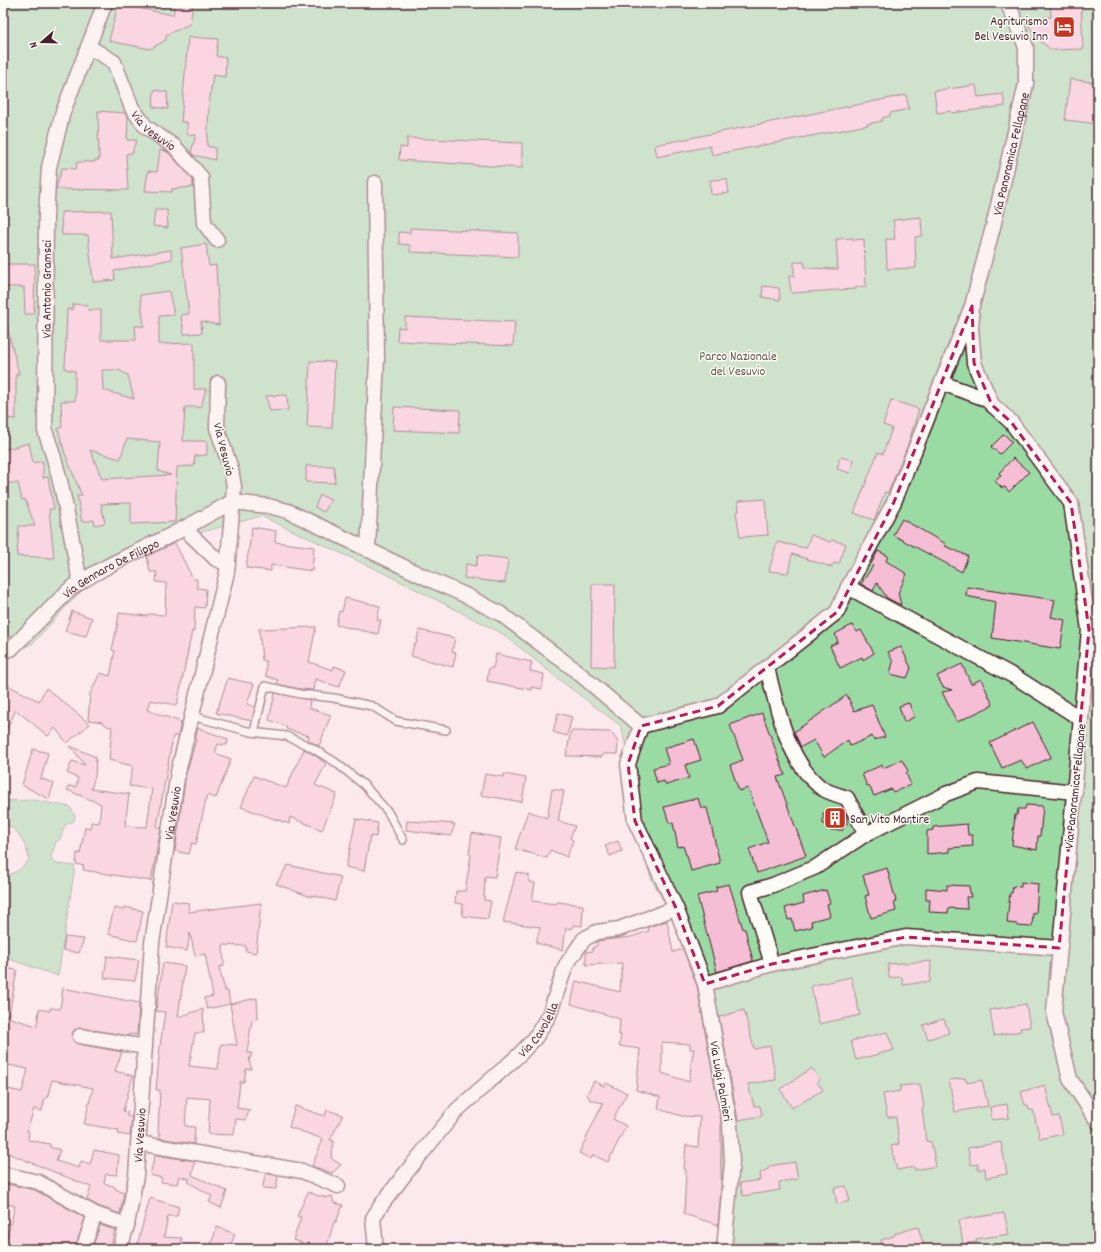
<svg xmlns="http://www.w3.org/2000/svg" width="1101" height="1252" font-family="Dekko,sans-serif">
  <rect width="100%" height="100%" fill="#fbe9ed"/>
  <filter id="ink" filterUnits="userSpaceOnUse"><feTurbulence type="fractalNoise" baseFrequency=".025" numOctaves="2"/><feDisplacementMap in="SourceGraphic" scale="8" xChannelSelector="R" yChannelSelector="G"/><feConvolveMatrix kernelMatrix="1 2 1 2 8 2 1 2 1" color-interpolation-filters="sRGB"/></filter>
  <g filter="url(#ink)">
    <g fill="#9adba4" stroke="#727d68">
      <path d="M3 3H1098V1249H718L721 1227V1165L724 1125 703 1002 697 982 672 916 652 880 634 830 622 775 626 747 621 726 561 681 503 634 386 574 261 516 180 538 88 583 33 643 3 658Z"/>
      <path d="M34 800 70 807 75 816 74 821 65 825 60 839 56 842 51 856 53 861 57 864 75 866 58 976 3 957V880C13 870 21 873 29 859 26 845 19 827 3 824V801Z"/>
    </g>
    <g fill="#f5bed5" stroke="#4a1f2b" fill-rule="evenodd">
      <path d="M175 3H193L190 24 166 35V40L150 49 109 41 118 4 173 15Z"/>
      <path d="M1050 3H1081L1083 49 1052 50 1041 42 1031 29 1024 18 1051 17Z"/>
      <path d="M188 37 218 39 216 56 226 58 225 77 213 75 209 105 207 146 215 148V160L193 155 191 152 196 135 187 134V122H181Z"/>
      <path d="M1070 79 1098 83V124L1065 120Z"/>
      <path d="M976 85 978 97 1003 94 1005 106 952 113 951 111 937 113 934 91Z"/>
      <path d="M154 90 167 92 168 109 153 107Z"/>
      <path d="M906 95 909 109 890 113V116L882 118V121L867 124 868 125 712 155 710 146 657 157 655 145Z"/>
      <path d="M98 111 125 113 128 117 127 140H137L133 148V153L126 154 128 190 56 189 62 168 76 169 77 162H95V160H99Z"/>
      <path d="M407 138 522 143V168L399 160 400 147 407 148Z"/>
      <path d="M160 150 165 151 169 153 193 180V187L172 189V192L145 191 148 171 157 172Z"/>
      <path d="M727 179 729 193 711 195 710 180Z"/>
      <path d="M155 210H167L168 228 153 226Z"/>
      <path d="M111 211 113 259 171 250 172 259 114 271 115 280 93 282 88 235H62L61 212Z"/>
      <path d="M921 217 922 236 915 237 916 268 887 269 886 239H895L893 220Z"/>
      <path d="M410 228 518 233V257L410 252V245L399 244V232L410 233Z"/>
      <path d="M853 238V240L864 239 866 286 856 287V289L791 293 789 276H794V262H804L805 268 838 269 836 239Z"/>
      <path d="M206 244 209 266 216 265 219 325 201 321 202 333 184 334 181 315 189 314 181 248Z"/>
      <path d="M3 264H35L34 314H25L24 287H3Z"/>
      <path d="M763 286 779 288 780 300 762 297Z"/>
      <path d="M169 291 174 315 159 316V344L194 343V389H206L201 407H185L183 441H207V455L195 456 194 466 177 467 175 522 131 524V503L101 504 105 523 95 525 94 520 82 522 77 496H82L65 454 58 429 62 427 61 401H75V371L65 369 67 309 73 310V304L87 305 88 310H101V340H136L135 326H144L140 295ZM102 370H118L128 375 134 399 103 390ZM127 439 160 442 158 471 171 475 102 479 90 450 120 459Z"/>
      <path d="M405 317 515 322 513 346 397 341 398 327 405 328Z"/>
      <path d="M3 326H7L19 374H16V419L3 418Z"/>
      <path d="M310 361 335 362 332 428 307 427Z"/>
      <path d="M287 395 288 410 270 411 266 396Z"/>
      <path d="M891 400 919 409 907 447 888 493 885 492 874 520 854 513 878 452 883 454 892 428 883 425Z"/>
      <path d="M394 407 460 410 459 433 393 430Z"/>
      <path d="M1004 434 1012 442 1000 454 991 447Z"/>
      <path d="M29 443 33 463 43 461V478L48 477 54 509H49L54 558 17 556 19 526H35L25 499 22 500 18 483H6L3 474V450Z"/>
      <path d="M840 457 853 460 850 473 837 469Z"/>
      <path d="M1013 458 1029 472 1009 492 1005 487 1002 488 995 481 1001 476 999 473Z"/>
      <path d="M306 466H334L335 483 306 482Z"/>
      <path d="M320 495 331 500 324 512 315 507Z"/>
      <path d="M765 499 768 535 740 537 736 512 739 511 738 501Z"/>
      <path d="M902 519 946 544 945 546 968 556 962 572 893 535Z"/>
      <path d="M252 527 276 531 275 542 314 547 312 571 271 565V571L246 568Z"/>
      <path d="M811 535 830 542 832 540 846 544 839 564 834 563 831 567 792 554 788 573 769 571 777 542 806 548Z"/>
      <path d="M175 543 193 579H197V588L206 589 205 608 195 607 194 632 192 631 177 705 150 700 147 710 181 722 178 736H173L157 827 161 828 151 881 83 870 84 866 76 864 77 853 80 854 85 827 90 828 91 822 99 823 101 804 67 790 68 786 76 787 78 778 67 773 72 761 85 765 70 746 96 757 95 776 91 789 129 794 125 826 147 827 152 789 129 786 133 766 109 760 112 727 107 726 102 722 88 720 90 694 100 673 110 676 115 651 112 650 117 627 119 613 147 616 148 614 165 615 166 583 156 582 157 572H150L147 556Z"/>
      <path d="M878 551 888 556 886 561 907 574 898 593 901 605 887 598 877 583 873 591 861 584 873 566 871 564Z"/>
      <path d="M478 555 508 559 505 583 464 578 466 564 476 566Z"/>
      <path d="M592 584H615L614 667 591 666Z"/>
      <path d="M967 587 1055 600 1051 617 1065 620 1060 649 992 638 996 602 966 596Z"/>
      <path d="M345 598 380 606 377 620H381L378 634 336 625 339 611 342 612Z"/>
      <path d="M72 611 92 618 86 636 65 631Z"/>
      <path d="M852 625 857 632 861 630 874 653 863 660 862 657 840 668 830 646 838 642 835 634Z"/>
      <path d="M316 627 309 662 333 670 334 666 346 670 339 687 315 679 313 690 301 689 277 684 278 680 266 676V661L262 660 259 629Z"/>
      <path d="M419 630 455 638 452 652 456 653 453 667 411 656 414 644H416Z"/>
      <path d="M901 647 911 668 907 678 890 674 893 662 888 652Z"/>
      <path d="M496 654 532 662 530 671 544 674 542 689 531 687 532 690 487 681 489 668H493Z"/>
      <path d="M962 664 971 684 981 679 993 705 957 722 942 692 952 690 943 687 937 676Z"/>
      <path d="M228 678 254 684 247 704 255 707 252 721 216 713Z"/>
      <path d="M3 683 39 701 46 688 90 724 67 743 55 728 48 736 16 710 3 737Z"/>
      <path d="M275 693 310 700 309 708 331 715 319 746 308 740 309 736 286 729V726L269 720Z"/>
      <path d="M847 695 854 711 872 705 885 737 874 740 872 736 850 746 848 740 824 757 814 740 801 747 794 732Z"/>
      <path d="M909 703 914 717 904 722 899 706Z"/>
      <path d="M558 713 572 717 567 736 553 732Z"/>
      <path d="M762 713 785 775 777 777 806 856 757 873 749 849 768 842 748 788 739 791 730 765 743 760 730 725Z"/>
      <path d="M1033 722 1051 757 1027 769 1021 760 1002 768 990 743Z"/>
      <path d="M198 728 228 739 227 745 218 744 215 753 231 759 216 798 207 795 196 844 192 843 189 854 175 851 186 774 196 740 195 739Z"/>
      <path d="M571 731 611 732 618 742 617 754H603L602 757 566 756Z"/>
      <path d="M694 739 701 760 685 765 689 778 666 785 664 781 657 783 653 768 669 764 664 748Z"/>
      <path d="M33 749 48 753 41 779 54 783 49 799 22 785Z"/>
      <path d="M304 749 316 756 326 764 315 785 337 794 322 830 290 817 289 824 241 807 254 776 286 788Z"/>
      <path d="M902 760 908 771 906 773 911 785 893 792 891 789 874 796 869 785 867 786 862 774 882 765 883 768Z"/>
      <path d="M485 774 504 777V774L526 778 522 802 481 795Z"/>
      <path d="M552 789 564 791 558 821 575 826 570 838 573 840 567 857 550 850 547 858 515 849 528 811 547 818Z"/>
      <path d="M698 798 701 808H707L720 863 691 871 687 855H686L683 846 678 847 673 823H669L664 807Z"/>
      <path d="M1026 805 1043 806 1040 836H1038L1037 850 1012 845 1015 815H1017L1018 809H1025Z"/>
      <path d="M845 812 847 816V824H843V830H829V824H823V813Z"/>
      <path d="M356 819 378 823 376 837 370 836 364 871 346 867Z"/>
      <path d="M407 821 442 823 455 824 451 836 406 830Z"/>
      <path d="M967 824 968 835H972L973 846 949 848V852L927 854V831L933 830V827Z"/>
      <path d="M472 833 501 838 495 877 485 876 484 900 491 901 488 919 462 916 463 904 455 903 456 891H465L471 855 469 854Z"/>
      <path d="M618 841 622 851 610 856 605 846Z"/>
      <path d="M288 865 341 877 335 901 311 895V897L276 884Z"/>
      <path d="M887 868 896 901 894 902 896 911 871 918 865 896 869 895 863 875Z"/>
      <path d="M516 872 529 875V882L535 883 532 901 556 904 557 902 583 905 582 926 573 925 572 929 566 928 563 950 536 943 540 927 503 922Z"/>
      <path d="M1021 882 1038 884 1036 914 1033 913 1032 927 1017 926V924L1007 923 1010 893H1012L1013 886 1021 887Z"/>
      <path d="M729 884 743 929H745L753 961 717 972 697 896 717 891 716 887Z"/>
      <path d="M947 885 969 886 971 897H966L967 909 949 908 948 913 929 912 930 900H926V888L947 890Z"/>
      <path d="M826 890 830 903 827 904 830 916 811 921 812 927 795 931 792 919 788 920 785 908 804 903 803 896Z"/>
      <path d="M172 901 189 903 188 912 261 903 256 953 246 951V946L223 945 224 966 219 967 225 991H228L230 1004 207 1009 204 998 213 996 205 954 195 956 190 933 187 951 166 947Z"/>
      <path d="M125 907 143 911 137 941 108 934 114 908 124 910Z"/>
      <path d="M667 921 673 952 683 949 697 986 721 1121V1189L718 1225 684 1214 686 1170 684 1169 686 1145 698 1147 700 1117 682 1116 658 1109 660 1097 636 1090 640 1049 619 1046 621 1035H619L620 1019 571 1004 576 981 620 992 622 963 586 965V952L593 951V947L597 946V941L631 937 649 931 648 927ZM662 1042 690 1044V1049H694L692 1058 689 1082 662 1073Z"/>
      <path d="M65 937 84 939 79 953 63 950Z"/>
      <path d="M107 956 139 960 135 981 104 978Z"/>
      <path d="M931 961 930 982H920L919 983 903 985 902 977 889 978 888 964Z"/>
      <path d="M163 963 185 966 178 1017 203 1009 204 1033H195L189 1066 218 1069 221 1044 237 1045 230 1004 257 998 258 1018 252 1020 247 1053H252L249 1061 252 1069H246L244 1082H240L237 1108 250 1110 245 1120 236 1119 234 1135 208 1134 210 1099 187 1097 185 1126 195 1127 194 1144 159 1138 160 1133H158L160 1090H156L160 1046 165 1012 156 1011Z"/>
      <path d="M3 968 17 970 9 1015H3Z"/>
      <path d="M851 977 860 1015 819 1024 811 986Z"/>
      <path d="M63 988 139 1003 137 1035 129 1034 128 1036 81 1028 74 1030 72 1035 74 1042 78 1044 122 1052 115 1071 133 1076 123 1111 128 1112 126 1116 132 1117 130 1136 118 1134 119 1130 84 1124 93 1088 52 1080 47 1098H45L42 1111 34 1109 27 1131 29 1132 28 1140 50 1144V1147L60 1150 56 1161 79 1168 81 1161 90 1164 94 1150 119 1155 117 1175 106 1174 104 1183 115 1187V1189L124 1193 120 1214 98 1206 87 1200 91 1187 3 1151V1088L22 1092 28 1069 3 1064V1016L37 1026 39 1009 50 1011V1008L60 1009Z"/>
      <path d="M1026 1004 1030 1027 1020 1028 1021 1031 994 1036 990 1010Z"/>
      <path d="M744 1010 754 1049 770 1046 776 1080 748 1084 754 1106H760L762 1116 738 1120 719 1017Z"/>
      <path d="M944 1019 949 1033 928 1039 923 1025Z"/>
      <path d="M887 1032 894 1050 856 1060 851 1041Z"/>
      <path d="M812 1068 820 1080 817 1082 823 1090 792 1108 780 1089Z"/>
      <path d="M965 1078 967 1083 982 1080 988 1106 955 1112 949 1080Z"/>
      <path d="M594 1081 604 1086 606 1083 627 1093 613 1119 626 1126 608 1162 593 1155 591 1159 579 1153 603 1103 590 1100 587 1094Z"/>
      <path d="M920 1084 924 1107 922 1108 926 1141 931 1142 936 1166 915 1170 914 1167 897 1170 891 1146 899 1144 896 1117H887L883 1094 900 1091V1086Z"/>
      <path d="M1045 1085 1053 1117 1059 1116 1063 1134 1040 1139 1033 1110H1029L1028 1105H1025L1021 1092Z"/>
      <path d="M1007 1104 1009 1118 992 1120 990 1107Z"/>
      <path d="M295 1106 325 1116 327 1110 343 1115 330 1140 334 1141 331 1158 341 1165 332 1173 312 1166 323 1139 289 1127Z"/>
      <path d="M1001 1142 1007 1174 986 1178 985 1168 978 1170V1164L971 1165 968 1148Z"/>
      <path d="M155 1155 195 1161 192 1175 227 1191 221 1208 209 1202 212 1196 188 1182 190 1179 179 1176 177 1184 161 1182 162 1178 150 1175Z"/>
      <path d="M795 1162 798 1179 779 1182 780 1190 743 1196 740 1183 761 1180 760 1173 768 1169 769 1166Z"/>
      <path d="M265 1173 278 1176 276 1189 263 1188Z"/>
      <path d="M7 1184 35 1190 85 1218 75 1249H4L15 1206 3 1203Z"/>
      <path d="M846 1186 850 1201 837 1204 834 1188Z"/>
      <path d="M308 1192 319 1196H323L324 1198 332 1196 334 1203 343 1205 336 1222H334L326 1249H301L302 1243 293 1240 301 1217 297 1216Z"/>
      <path d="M150 1198 179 1207 177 1216H168L164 1237 182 1238 180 1249H136Z"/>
      <path d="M1004 1213 1009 1234 976 1239 977 1242 963 1244 959 1220Z"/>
      <path d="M100 1225 115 1230 110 1249H92Z"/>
      <path d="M217 1227 235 1234 229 1249H209Z"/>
      <path d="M918 1227 925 1249H883L881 1240 894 1236V1234Z"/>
    </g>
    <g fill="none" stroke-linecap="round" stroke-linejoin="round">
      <g stroke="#4a1f2b" stroke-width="10">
        <g id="service">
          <path d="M192 716 251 732 286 736 309 746 335 762 364 785 388 812 403 840"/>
          <path d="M254 732 265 686 300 694 334 698 372 706 396 721 446 730"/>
        </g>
      </g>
      <g stroke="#4a1f2b" stroke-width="17">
        <g id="minor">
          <path id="s1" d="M88 47 96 51 114 62 132 108 146 127 175 147 201 177 204 223 217 240"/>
          <path d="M972 316 971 328 974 363 992 405"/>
          <path d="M942 383 986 399 1011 422 1071 503 1089 630 1054 1012 1070 1079 1098 1122"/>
          <path id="s2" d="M232 502 268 506 288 511 431 580 467 596 501 614 574 669 641 726 718 706 837 612 848 587 894 502 972 306 993 227 1026 84V47L1009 6 1006 3"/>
          <path d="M188 527 191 535 216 559 228 564"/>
          <path d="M368 550 377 359 375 183"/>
          <path id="s3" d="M80 582C70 532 63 479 45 431L46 215 49 167 63 112 105 3"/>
          <path d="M848 587 1017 678 1081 719"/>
          <path id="s4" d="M3 651 11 649 69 590C96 570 128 556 159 541 184 529 208 515 232 502"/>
          <path d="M767 668C777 707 787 759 819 786 825 792 838 795 847 798L866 834"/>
          <path d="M641 726 628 764 635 821 676 908"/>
          <path d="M772 964 750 892 773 885 816 867 866 834 946 794 978 782 1075 792"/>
          <path d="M80 1036 145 1047"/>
          <path d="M138 1143 302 1171 338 1186"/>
          <path d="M3 1174 38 1182 95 1214"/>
          <path d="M83 1249 95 1214 127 1225"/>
          <path id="s5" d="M120 1249 127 1225 136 1176 152 943 178 772 227 572 234 487 231 469 217 428 218 383"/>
          <path id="s6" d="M376 1249 373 1218 382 1204 405 1174 457 1110 519 1055 535 1038 549 1015 566 965 584 939 597 932 619 929 676 908 705 984"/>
          <path d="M724 1249 732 1162 730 1125 705 984 772 964 906 937 1059 948"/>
        </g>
      </g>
      <use href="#service" stroke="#fdfcf7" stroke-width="7"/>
      <use href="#minor" stroke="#fdfcf7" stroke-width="14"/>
    </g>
  </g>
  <path d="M0 0H1101V1252H0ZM972 306 974 363 992 405 1011 422 1071 503 1089 630 1059 948 906 937 772 964 705 984 676 908 635 821 628 764 641 726 718 706 837 612 894 502Z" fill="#fbe9ed" fill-opacity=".55" fill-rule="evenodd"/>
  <path fill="none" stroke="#c2185b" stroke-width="3" stroke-dasharray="8 5" stroke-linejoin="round" d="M972 306 974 363 992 405 1011 422 1071 503 1089 630 1059 948 906 937 772 964 705 984 676 908 635 821 628 764 641 726 718 706 837 612 894 502Z"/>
  <defs>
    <g id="hotel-square" transform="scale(1.15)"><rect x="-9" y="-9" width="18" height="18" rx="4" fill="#c8321e" stroke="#fdfcf7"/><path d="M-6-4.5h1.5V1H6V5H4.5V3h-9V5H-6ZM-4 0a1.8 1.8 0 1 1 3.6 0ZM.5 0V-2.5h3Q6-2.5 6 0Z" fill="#fff"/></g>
    <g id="building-square" transform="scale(1.15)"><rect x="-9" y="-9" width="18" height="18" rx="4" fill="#c8321e" stroke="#fdfcf7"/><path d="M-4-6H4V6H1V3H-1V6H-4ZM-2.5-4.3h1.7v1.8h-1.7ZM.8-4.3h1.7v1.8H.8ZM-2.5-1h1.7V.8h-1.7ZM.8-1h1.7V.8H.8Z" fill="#fff"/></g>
  </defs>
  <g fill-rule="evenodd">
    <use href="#hotel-square" x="1064" y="27"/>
    <use href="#building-square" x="835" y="818"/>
  </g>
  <g text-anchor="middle" stroke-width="3" stroke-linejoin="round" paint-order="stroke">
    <g font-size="13" fill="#4a1f2b" stroke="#fdfcf7" text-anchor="end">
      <text x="1048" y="25">Agriturismo<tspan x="1048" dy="15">Bel Vesuvio Inn</tspan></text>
      <text x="850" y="823" text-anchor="start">San Vito Martire</text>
    </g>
    <g font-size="13" fill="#4a1f2b" stroke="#fdfcf7">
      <text dy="5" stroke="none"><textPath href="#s1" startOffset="111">Via Vesuvio</textPath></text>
      <text dy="5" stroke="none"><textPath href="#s2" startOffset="1196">Via Panoramica Fellapane</textPath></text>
      <text dy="5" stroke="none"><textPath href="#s3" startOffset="297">Via Antonio Gramsci</textPath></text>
      <text transform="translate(225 449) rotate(76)" y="5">Via Vesuvio</text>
      <text dy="5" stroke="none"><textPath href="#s4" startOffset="138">Via Gennaro De Filippo</textPath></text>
      <text transform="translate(1074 786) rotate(-84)" y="5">Via Panoramica Fellapane</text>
      <text dy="5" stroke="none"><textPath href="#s5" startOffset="440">Via Vesuvio</textPath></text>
      <text dy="5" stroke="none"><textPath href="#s6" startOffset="283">Via Cavolella</textPath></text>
      <text transform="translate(722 1081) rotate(80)" y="5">Via Luigi Palmieri</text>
      <text dy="5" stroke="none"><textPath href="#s5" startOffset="116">Via Vesuvio</textPath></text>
    </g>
    <g font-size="13" fill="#62574f" stroke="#fdfcf7">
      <text x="738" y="360">Parco Nazionale<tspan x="738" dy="15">del Vesuvio</tspan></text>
    </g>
  </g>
  <rect width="1101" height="1252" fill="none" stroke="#fdfcf7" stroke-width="16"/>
  <rect x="8" y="8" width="1085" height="1236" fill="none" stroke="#4a1f2b" stroke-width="1.5" filter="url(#ink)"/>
  <g transform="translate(42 42) rotate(250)" stroke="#fdfcf7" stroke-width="3" paint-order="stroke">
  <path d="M0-3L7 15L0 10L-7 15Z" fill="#4a1f2b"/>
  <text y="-6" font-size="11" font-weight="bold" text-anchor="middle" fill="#4a1f2b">N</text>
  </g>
</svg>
